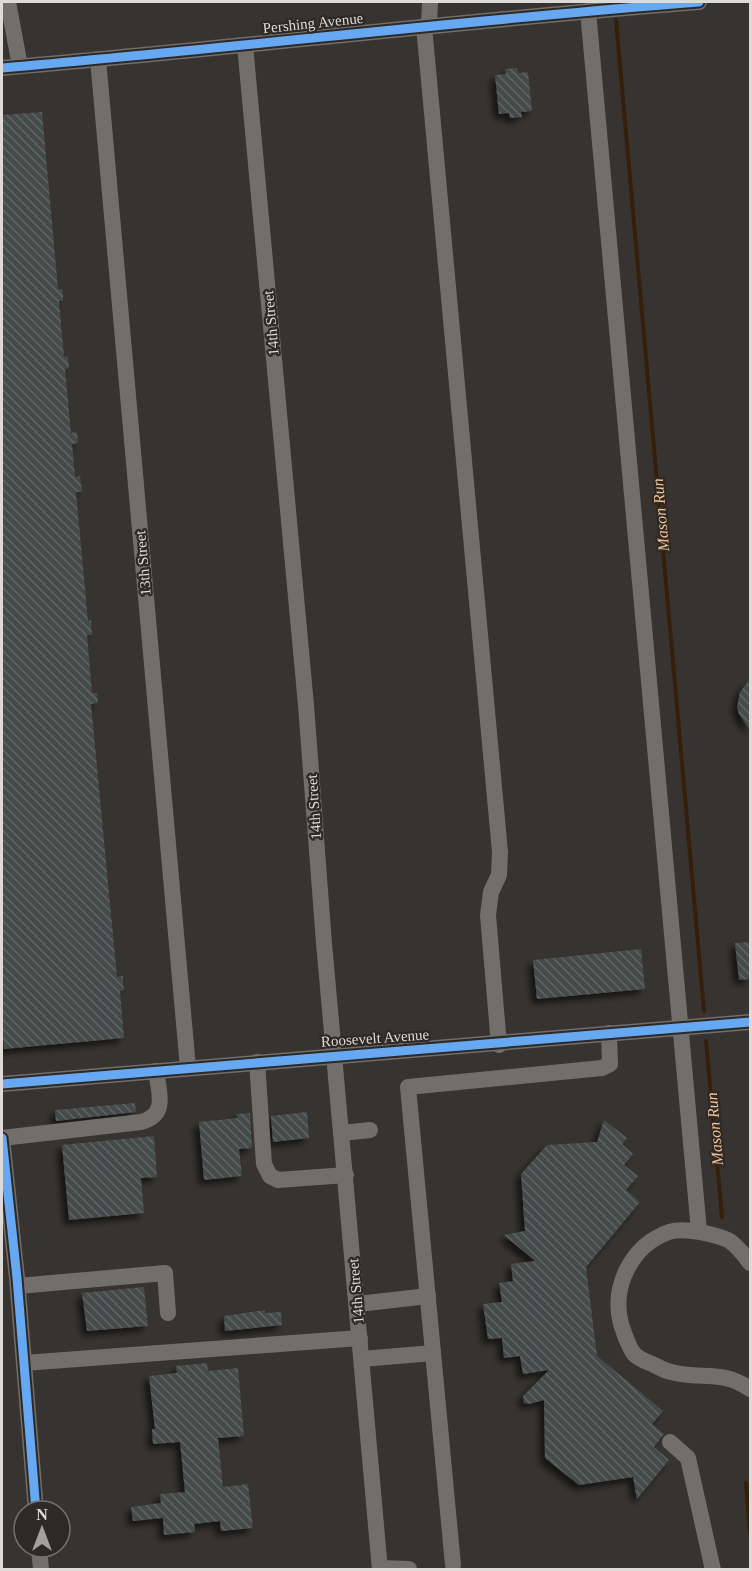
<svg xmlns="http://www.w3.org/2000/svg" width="752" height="1571" font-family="'Times New Roman',serif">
  <defs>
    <pattern id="building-back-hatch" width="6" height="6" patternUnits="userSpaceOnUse" patternTransform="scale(1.5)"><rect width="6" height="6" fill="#444c4b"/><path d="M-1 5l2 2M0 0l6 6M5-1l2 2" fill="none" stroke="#5f6564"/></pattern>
    <filter id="shadow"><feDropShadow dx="-5" dy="5" stdDeviation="3" flood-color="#0009"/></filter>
  </defs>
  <rect width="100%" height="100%" fill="#363330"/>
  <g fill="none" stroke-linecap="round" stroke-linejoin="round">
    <g stroke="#351f08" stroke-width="4">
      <path d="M616 20 704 1011"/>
      <path d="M706 1041 722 1217"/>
      <path d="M746 1483 750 1533"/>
    </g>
  </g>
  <g fill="url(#building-back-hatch)" filter="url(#shadow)">
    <path d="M517 68 518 73 528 72 532 111 521 112 522 117 510 118 509 113 499 114 495 75 506 74 505 69Z"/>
    <path d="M42 112 58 289H62L63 294V301H59L64 357 68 356 69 368 65 369 71 433 77 432 78 443 72 444 75 477 80 476 82 492H76L88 621 91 620 92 635H87L92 693H97L98 703 91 704 117 977 123 976V984L124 990 120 991 124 1038 4 1049 2 1022V115Z"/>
    <path d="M750 679V730L739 714 737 707 740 692Z"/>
    <path d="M750 942V979L739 980 735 943Z"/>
    <path d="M641 949 645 989 537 999 533 960Z"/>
    <path d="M135 1103 136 1112 56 1121 55 1110Z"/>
    <path d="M307 1112 309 1138 273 1142 271 1116Z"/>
    <path d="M250 1113 252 1148 239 1149 242 1176 204 1180 199 1122 238 1118 236 1114Z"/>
    <path d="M604 1120 627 1138 622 1144 633 1154 624 1165 638 1176 626 1190 640 1202 586 1267 597 1356 663 1411 652 1424 664 1434 654 1447 669 1460 637 1499 633 1477 579 1485 545 1458 544 1400 529 1404 524 1403 523 1396 549 1370 523 1374 520 1356 504 1358 502 1338 488 1339 483 1304 502 1302 499 1283 513 1281 511 1264 535 1261 504 1235 525 1231 521 1174 547 1145 597 1142Z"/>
    <path d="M154 1136 157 1177 141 1178 144 1213 69 1220 62 1145Z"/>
    <path d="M144 1287 148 1326 87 1331 82 1293Z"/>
    <path d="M265 1310V1313L281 1312 282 1325 225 1331 224 1316Z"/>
    <path d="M207 1363 208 1371 238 1368 244 1436 218 1438 223 1487 248 1484 253 1528 221 1531 220 1521 194 1524 195 1532 164 1535 163 1518 133 1521 131 1507 161 1503 160 1494 185 1492 180 1442 153 1444 152 1429H155L149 1376 177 1373 176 1366Z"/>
  </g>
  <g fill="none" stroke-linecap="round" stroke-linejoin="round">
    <g stroke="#716e6c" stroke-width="16">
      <path d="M8 2 20 66"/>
      <path d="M588 11 699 1231"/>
      <path d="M429 25 430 2"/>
      <path d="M424 26 500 852 499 875 491 892 488 915 499 1045"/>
      <path d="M245 45 306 705 324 943 380 1570"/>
      <path d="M98 59 188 1068"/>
      <path d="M2 68C234 48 466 20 699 2"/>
      <path d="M257 1062 264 1164 270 1176 278 1180 346 1175"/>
      <path d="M2 1084C251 1061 501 1045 750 1022"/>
      <path d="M342 1133 370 1130"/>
      <path d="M2 1138 17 1278 36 1511"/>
      <path d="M2 1138 141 1122C168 1115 159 1093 156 1071"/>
      <path d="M750 1263C744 1255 737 1245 728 1240 714 1234 684 1227 669 1232 632 1245 611 1286 621 1324 624 1333 628 1346 634 1354 639 1359 647 1362 654 1365 659 1367 665 1371 671 1372 700 1380 722 1369 750 1389"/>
      <path d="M18 1286 165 1273 168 1313"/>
      <path d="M358 1304 428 1296"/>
      <path d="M362 1359 433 1353"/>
      <path d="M24 1363 360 1338"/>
      <path d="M670 1442 688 1458 713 1570"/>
      <path d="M39 1547 41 1570"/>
      <path d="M453 1565 408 1087 602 1068 610 1064 609 1033"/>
      <path d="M380 1568 409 1569"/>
    </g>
    <g stroke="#2e2925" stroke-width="13">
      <g id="cycleway">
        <path d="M2 68C234 48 466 20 699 2"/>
        <path d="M2 1084C251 1061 501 1045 750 1022"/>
        <path d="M2 1138 17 1278 36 1511"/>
      </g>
    </g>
    <use href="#cycleway" stroke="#66a8f1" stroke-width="9"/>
  </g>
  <g text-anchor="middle" stroke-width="4.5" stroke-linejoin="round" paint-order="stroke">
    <g font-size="15" fill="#dddad7" stroke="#2e2925">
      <text transform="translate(313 23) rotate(-6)" y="5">Pershing Avenue</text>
      <text transform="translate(271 323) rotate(-95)" y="5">14th Street</text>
      <text transform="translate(143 563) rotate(-95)" y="5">13th Street</text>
      <text transform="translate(314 807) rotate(-94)" y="5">14th Street</text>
      <text transform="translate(375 1038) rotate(-4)" y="5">Roosevelt Avenue</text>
      <text transform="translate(356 1291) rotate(-95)" y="5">14th Street</text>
    </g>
    <g font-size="16" font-style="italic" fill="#f6c396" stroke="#2e2925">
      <text transform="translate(660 515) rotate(-95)" y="6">Mason Run</text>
      <text transform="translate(714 1129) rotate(-95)" y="6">Mason Run</text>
    </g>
  </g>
  <rect width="752" height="1571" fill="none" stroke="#dddad7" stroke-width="6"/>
  <g transform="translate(42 1529)"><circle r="28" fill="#2e2925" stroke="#74706c" stroke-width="1.5"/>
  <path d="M0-4.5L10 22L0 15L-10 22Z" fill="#a3a09d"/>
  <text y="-9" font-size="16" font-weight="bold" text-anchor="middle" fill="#dddad7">N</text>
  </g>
</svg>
